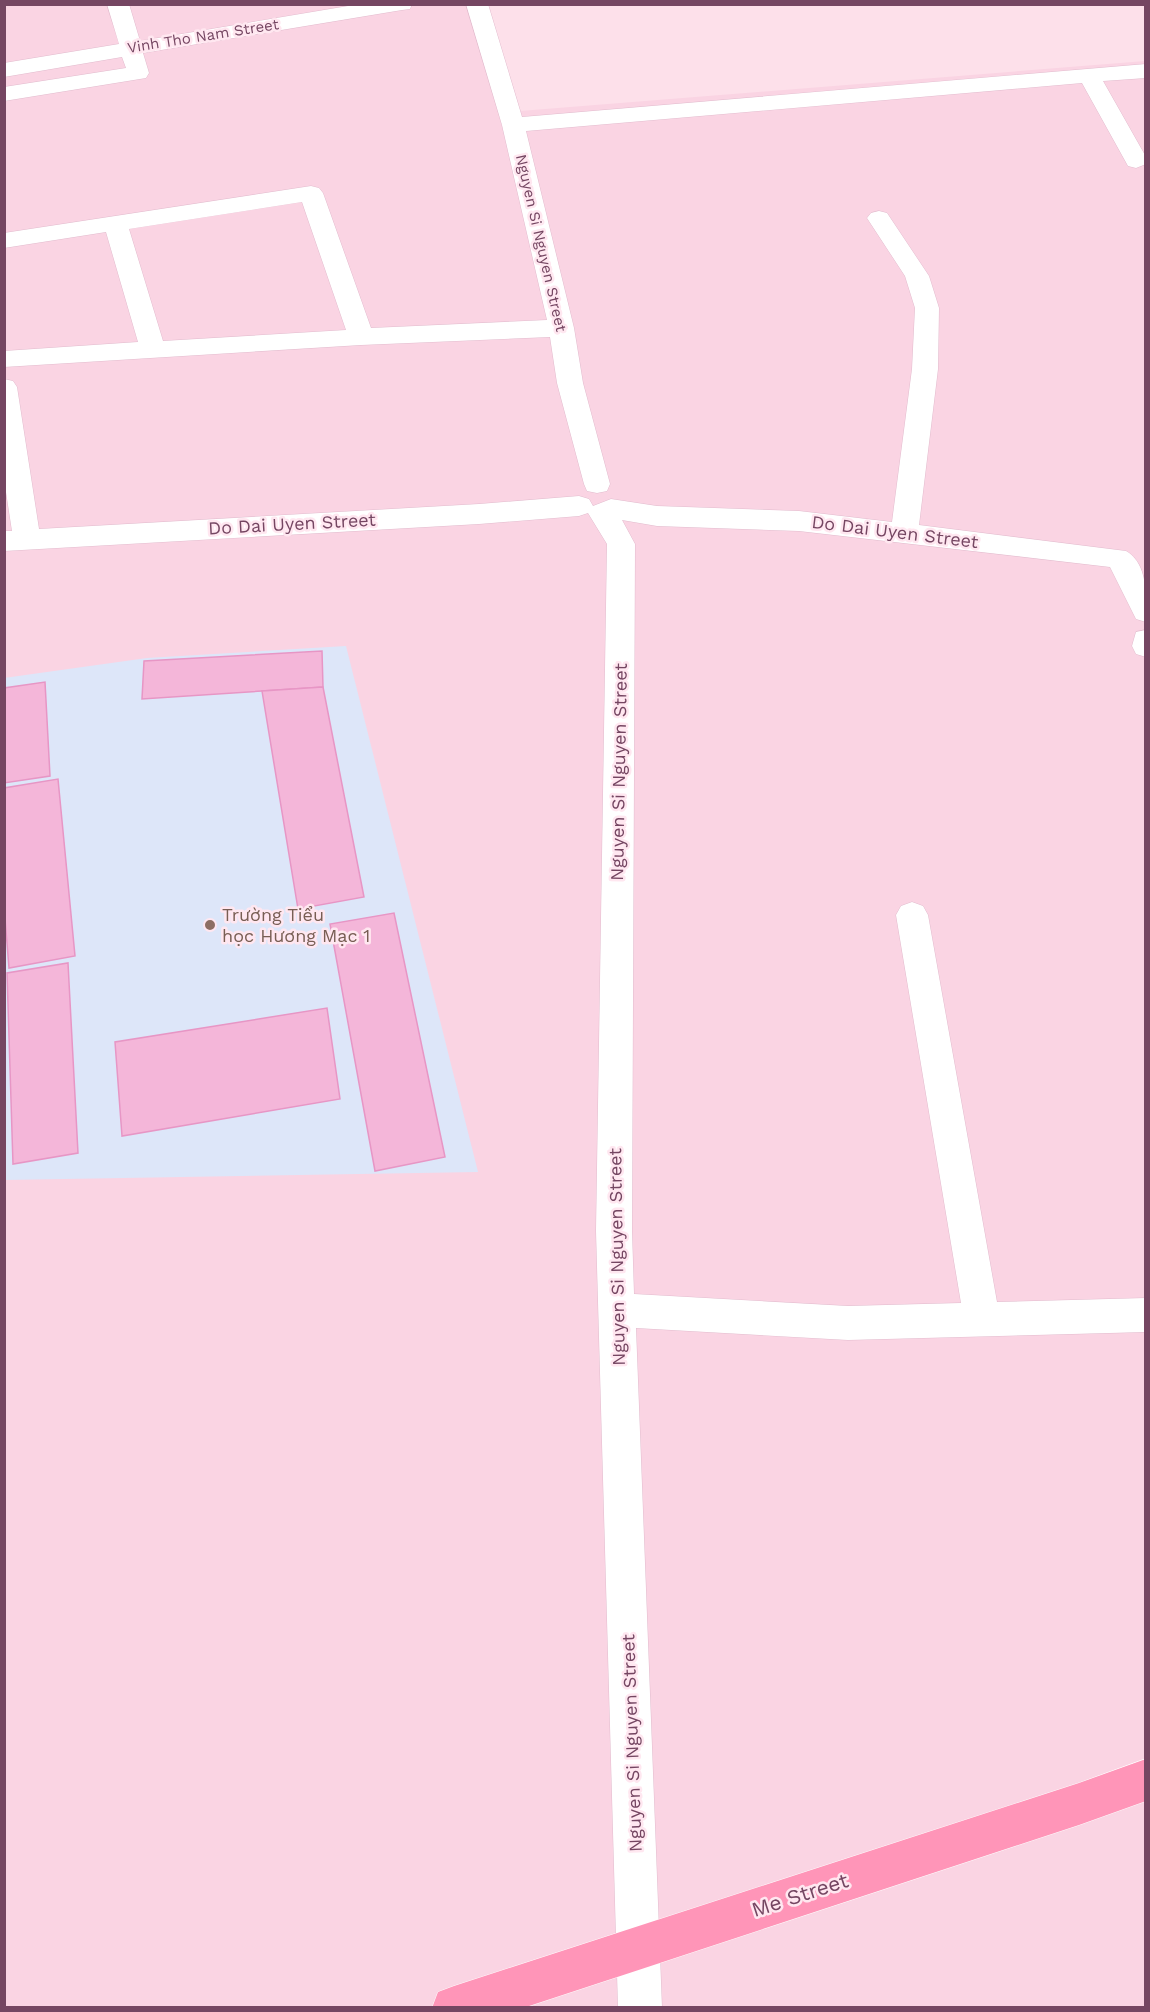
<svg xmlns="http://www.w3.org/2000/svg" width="1150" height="2012" font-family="'Work Sans',sans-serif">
  <rect width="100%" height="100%" fill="#fde0ea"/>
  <path fill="#fad4e3" d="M5 5H485L520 111 1145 61V2007L5 2008Z"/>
  <path fill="#dde6f9" d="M346 646 478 1172 5 1180 4 678 147 658Z"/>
  <g fill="#f4b6d9" stroke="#e796c5" stroke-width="1.5">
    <path d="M322 651 323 687 142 699 144 661Z"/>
    <path d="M45 682 50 776 4 783V688Z"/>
    <path d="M323 687 364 897 298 909 262 691Z"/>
    <path d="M58 779 75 956 9 968 4 906V788Z"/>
    <path d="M394 913 445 1157 375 1171 330 924Z"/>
    <path d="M68 963 78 1153 13 1164 7 973Z"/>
    <path d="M327 1008 340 1099 122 1136 115 1042Z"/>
  </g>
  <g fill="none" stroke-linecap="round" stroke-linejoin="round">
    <g stroke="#e2bcce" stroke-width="1">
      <g id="minor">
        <path d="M107 4H129L140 41 360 4H412L410 9 402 10 143 53 149 73 146 78 4 101V87L126 68 122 57 4 77V63L119 44Z"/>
        <path d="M466 4H488L522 117 1146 64V78L1103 81 1146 157V164L1136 168 1128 166 1082 83 526 131 574 328 583 383 610 484 607 491 597 493 587 491 584 484 557 383 550 337 361 345 4 367V351L138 342 106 232 4 248V233L311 186 319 188 323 193 371 328 547 320 502 125ZM302 202 346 330 163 341 129 229Z"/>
        <path d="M879 211 887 213 929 276 939 308 938 369 919 525 1126 551C1149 564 1146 599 1146 622L1136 619 1110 567 799 531 657 526 622 520 635 544 632 1231 634 1294 848 1306 961 1303 896 915 901 906 912 902 923 906 928 915 997 1302 1146 1298V1332L848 1340 636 1328 662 2008H618L596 1231 607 544 588 513 579 516 479 524 4 551V531H12L4 479V379L13 381 17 387 39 529 479 504 579 496 589 499 593 506 611 499 657 506 799 511 892 522 912 369 915 308 905 276 867 218 871 213Z"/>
        <path d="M1146 630V657L1136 654 1132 646 1136 632Z"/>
      </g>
    </g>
    <g stroke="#fff" stroke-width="1">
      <path id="major" d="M1146 1759V1801L1079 1825 523 2008H432L438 1992 454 1986 1079 1783Z"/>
    </g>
    <use href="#minor" fill="#fff" fill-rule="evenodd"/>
    <use href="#major" fill="#ff95b8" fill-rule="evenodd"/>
  </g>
  <circle fill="#8d6e63" stroke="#ffe7f0" stroke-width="2" cx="210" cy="925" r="6"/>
  <g text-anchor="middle" stroke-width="5" stroke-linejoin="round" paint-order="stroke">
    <g font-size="15" fill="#754662" stroke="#ffe7f0">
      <text transform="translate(203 36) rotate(-9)" y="5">Vinh Tho Nam Street</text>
      <text transform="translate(541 243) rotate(77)" y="5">Nguyen Si Nguyen Street</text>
    </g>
    <g font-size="18" fill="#754662" stroke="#ffe7f0">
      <text transform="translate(292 524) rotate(-3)" y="6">Do Dai Uyen Street</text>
      <text transform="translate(895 532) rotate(7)" y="6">Do Dai Uyen Street</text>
      <text transform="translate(619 772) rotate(-89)" y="6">Nguyen Si Nguyen Street</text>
      <text transform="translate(617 1257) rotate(-91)" y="6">Nguyen Si Nguyen Street</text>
      <text transform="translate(632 1743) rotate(-92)" y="6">Nguyen Si Nguyen Street</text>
    </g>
    <g font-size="18" fill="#785e54" stroke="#ffe7f0" text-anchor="start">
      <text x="222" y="921">Trường Tiểu<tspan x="222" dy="21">học Hương Mạc 1</tspan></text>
    </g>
    <g font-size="21" fill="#754662" stroke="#ffe7f0">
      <text transform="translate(800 1895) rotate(-18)" y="7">Me Street</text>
    </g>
  </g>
  <rect width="1150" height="2012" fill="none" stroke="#754662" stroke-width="12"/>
</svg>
